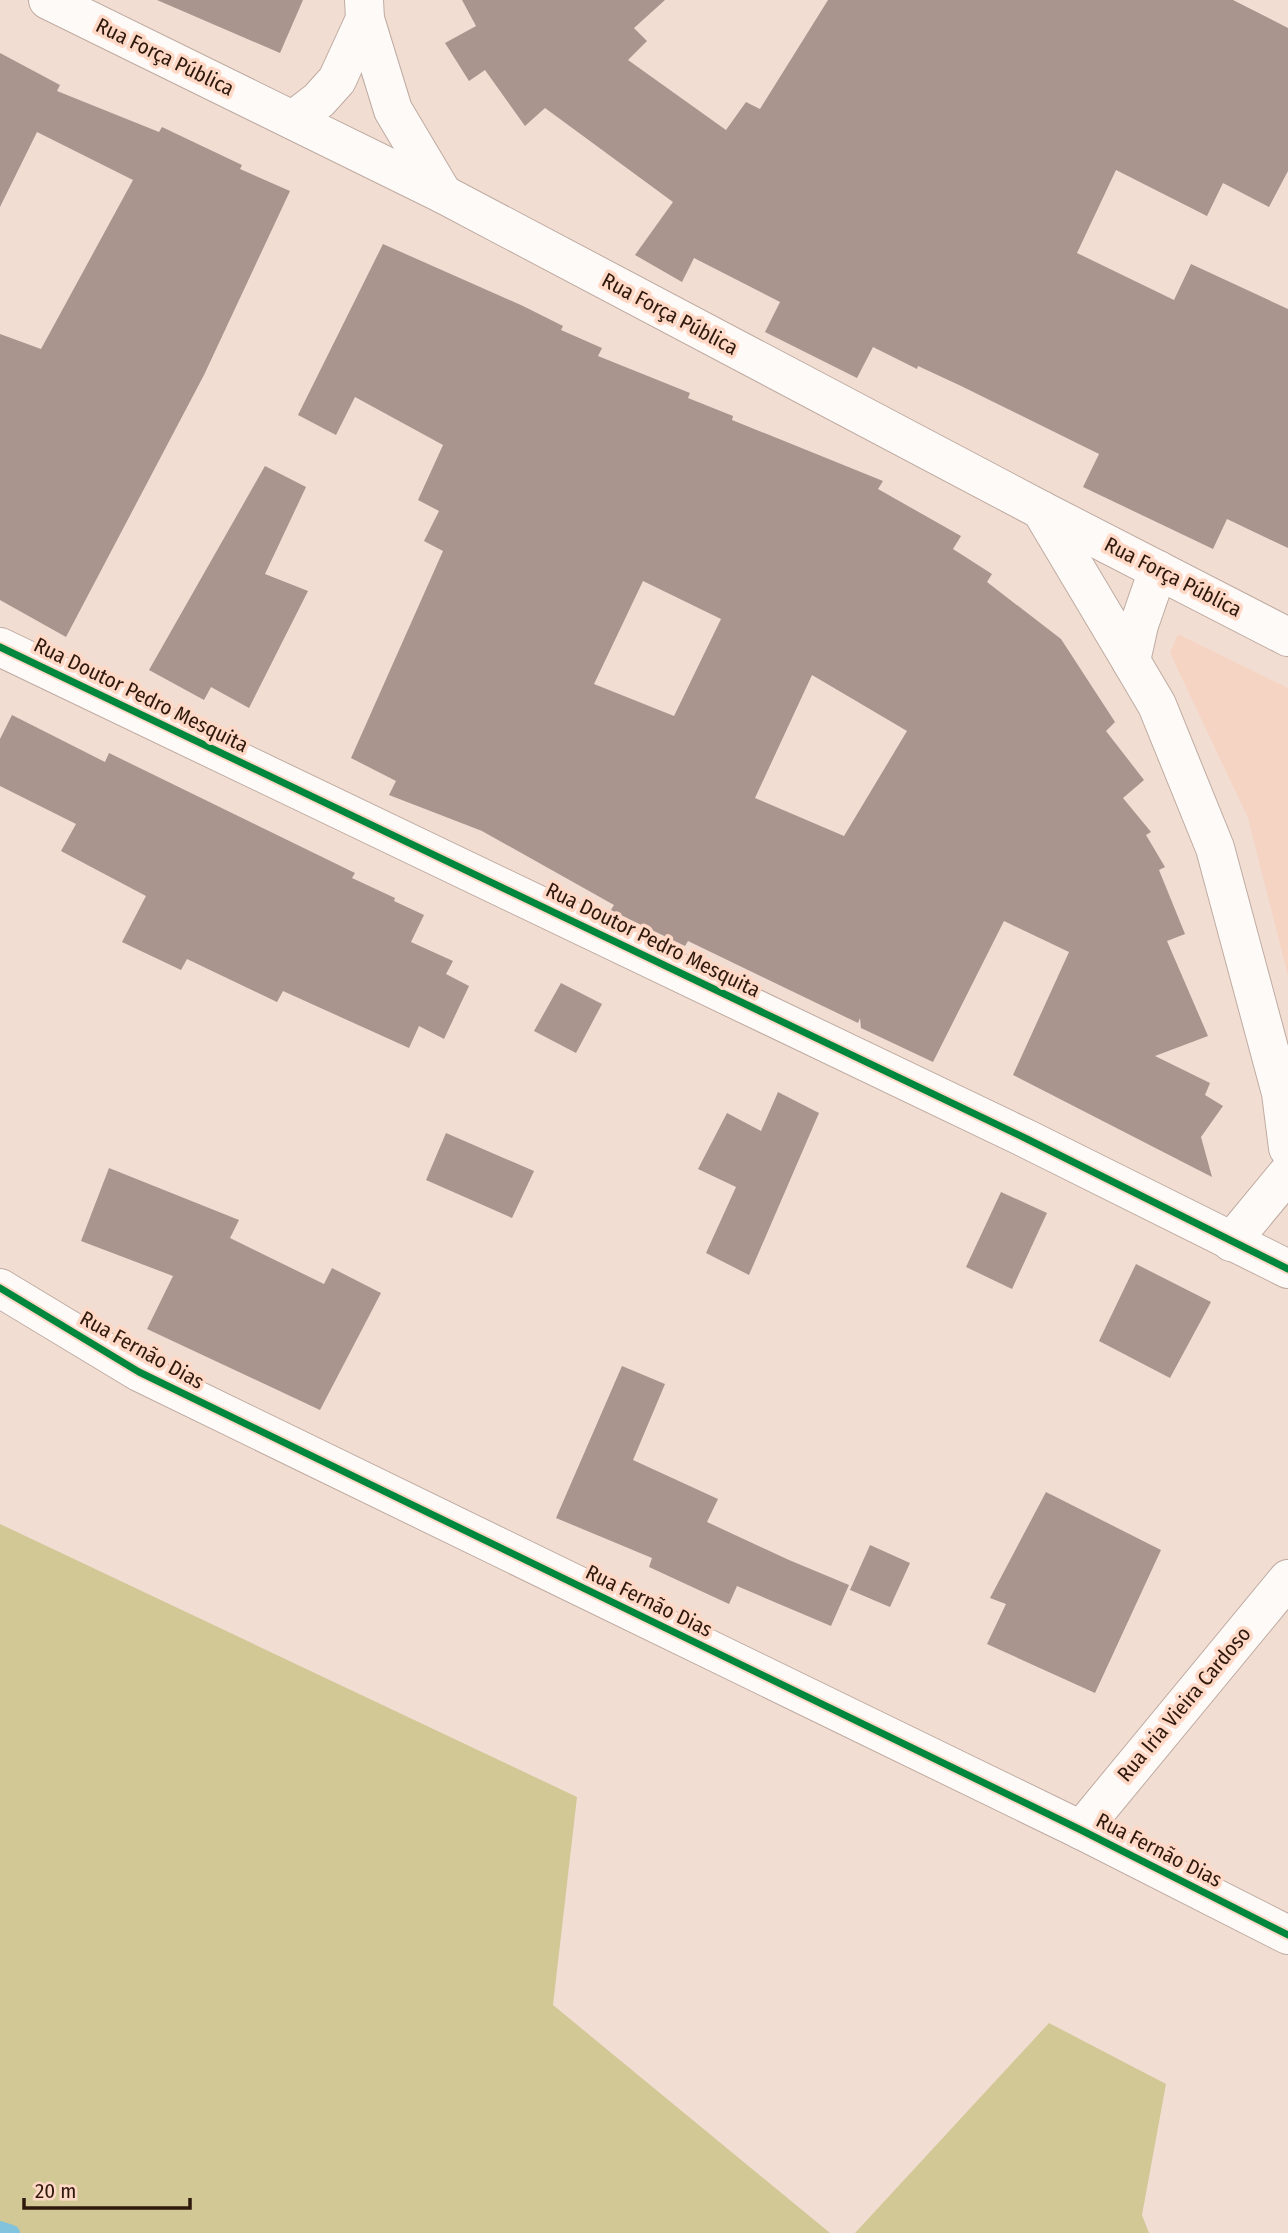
<svg xmlns="http://www.w3.org/2000/svg" width="1288" height="2233" font-family="'Fira Sans Condensed',sans-serif">
  <rect width="100%" height="100%" fill="#f2ddd3"/>
  <path fill="#f5d4c4" d="M1178 634 1288 688V976L1248 818 1170 653Z"/>
  <g fill="#d2c896">
    <path d="M0 1524 577 1797 553 2005 830 2233H0Z"/>
    <path d="M1049 2023 1166 2084 1142 2215 1149 2233H855Z"/>
  </g>
  <g fill="none" stroke-linecap="round" stroke-linejoin="round">
    <path stroke="#81c2dc" stroke-width="16" d="M0 2229 12 2233"/>
  </g>
  <g fill="#a9948e" fill-rule="evenodd">
    <path d="M157 0H303L280 53Z"/>
    <path d="M462 0H665L634 28 647 41 628 60 726 130 746 102 760 109 828 0H1233L1288 28V171L1269 207 1223 183 1207 216 1116 170 1077 253 1174 300 1191 264 1288 309V548L1227 519 1213 549 1083 487 1099 454 959 385 918 366 917 369 873 347 857 378 765 332 780 302 694 258 682 282 635 255 673 202 545 108 525 126 485 70 469 81 445 43 476 26Z"/>
    <path d="M0 53 60 85 57 91 159 132 162 127 242 165 240 169 290 191 204 375 66 637 0 600V334L41 349 133 180 37 132 0 207Z"/>
    <path d="M383 244 523 306 563 326 561 330 602 348 598 356 690 393 688 398 733 416 732 420 883 481 878 489 961 536 953 549 992 574 987 582 1061 639 1115 722 1106 731 1144 780 1123 798 1151 832 1146 835 1165 867 1159 870 1185 934 1167 941 1208 1036 1155 1056 1210 1083 1205 1095 1223 1106 1201 1137 1212 1177 1013 1075 1069 952 1004 921 933 1062 861 1028 860 1018 858 1023 688 941 685 946 631 920 611 910 614 905 482 831 389 795 396 781 351 758 443 551 424 541 439 511 418 500 443 445 355 397 336 435 298 415ZM643 581 721 619 674 716 594 684ZM812 675 907 731 844 836 755 798Z"/>
    <path d="M265 466 306 487 265 574 308 591 249 708 211 687 204 700 149 670Z"/>
    <path d="M12 715 105 762 109 753 355 873 352 878 395 898 394 901 424 915 411 942 453 961 446 974 469 986 444 1039 419 1026 409 1048 283 991 277 1002 187 959 181 970 122 942 146 896 61 851 76 824 0 786V739Z"/>
    <path d="M561 983 602 1004 576 1053 534 1031Z"/>
    <path d="M778 1092 819 1113 749 1275 706 1253 736 1187 698 1169 727 1113 761 1131Z"/>
    <path d="M446 1133 534 1171 512 1218 426 1180Z"/>
    <path d="M109 1168 239 1220 230 1238 324 1284 332 1268 381 1293 320 1410 147 1329 173 1276 81 1241Z"/>
    <path d="M1001 1192 1047 1213 1012 1289 966 1267Z"/>
    <path d="M1136 1264 1211 1302 1170 1378 1099 1341Z"/>
    <path d="M622 1366 665 1384 633 1460 718 1499 707 1522 789 1560 849 1585 831 1626 737 1586 729 1604 649 1567 652 1558 556 1518Z"/>
    <path d="M1046 1492 1161 1550 1095 1693 987 1644 1006 1604 990 1598Z"/>
    <path d="M870 1545 910 1563 890 1607 850 1590Z"/>
  </g>
  <g fill="none" stroke-linecap="round" stroke-linejoin="round">
    <g stroke="#bfaba1" stroke-width="40">
      <g id="minor">
        <path d="M48 0 443 194 1041 510 1288 637"/>
        <path d="M364 0 365 19 393 110 443 194"/>
        <path d="M293 120 319 100 337 80 365 19"/>
        <path d="M1041 510 1131 661 1139 625 1158 570"/>
        <path d="M0 647 1027 1139 1288 1269"/>
        <path d="M1131 661 1157 705 1215 848 1281 1093 1288 1148"/>
        <path d="M1231 1242 1288 1173"/>
        <path d="M0 1288 139 1372 1081 1830 1288 1935"/>
        <path d="M1081 1830 1288 1579"/>
      </g>
    </g>
    <use href="#minor" stroke="#fdfaf8" stroke-width="38"/>
    <g stroke="#ffd8c6" stroke-width="11">
      <g id="cycleway">
        <path d="M0 647 1027 1139 1288 1269"/>
        <path d="M0 1288 139 1372 1081 1830 1288 1935"/>
      </g>
    </g>
    <use href="#cycleway" stroke="#00873e" stroke-width="7"/>
  </g>
  <g text-anchor="middle" stroke-width="7" stroke-linejoin="round" paint-order="stroke">
    <g font-size="21" fill="#2f190d" stroke="#ffd8c6">
      <text transform="translate(165 57) rotate(26)" y="7">Rua Força Pública</text>
      <text transform="translate(670 314) rotate(28)" y="7">Rua Força Pública</text>
      <text transform="translate(1173 577) rotate(27)" y="7">Rua Força Pública</text>
      <text transform="translate(141 695) rotate(26)" y="7">Rua Doutor Pedro Mesquita</text>
      <text transform="translate(653 940) rotate(26)" y="7">Rua Doutor Pedro Mesquita</text>
      <text transform="translate(142 1350) rotate(29)" y="7">Rua Fernão Dias</text>
      <text transform="translate(649 1601) rotate(26)" y="7">Rua Fernão Dias</text>
      <text transform="translate(1184 1704) rotate(-50)" y="7">Rua Iria Vieira Cardoso</text>
      <text transform="translate(1159 1850) rotate(27)" y="7">Rua Fernão Dias</text>
    </g>
  </g>
  <path d="M24 2198v10h166v-10" fill="none" stroke="#2f190d" stroke-width="3.5"/>
  <text x="35" y="2198" font-size="21" fill="#2f190d" stroke="#ffd8c6" stroke-width="5" paint-order="stroke">20 m</text>
</svg>
